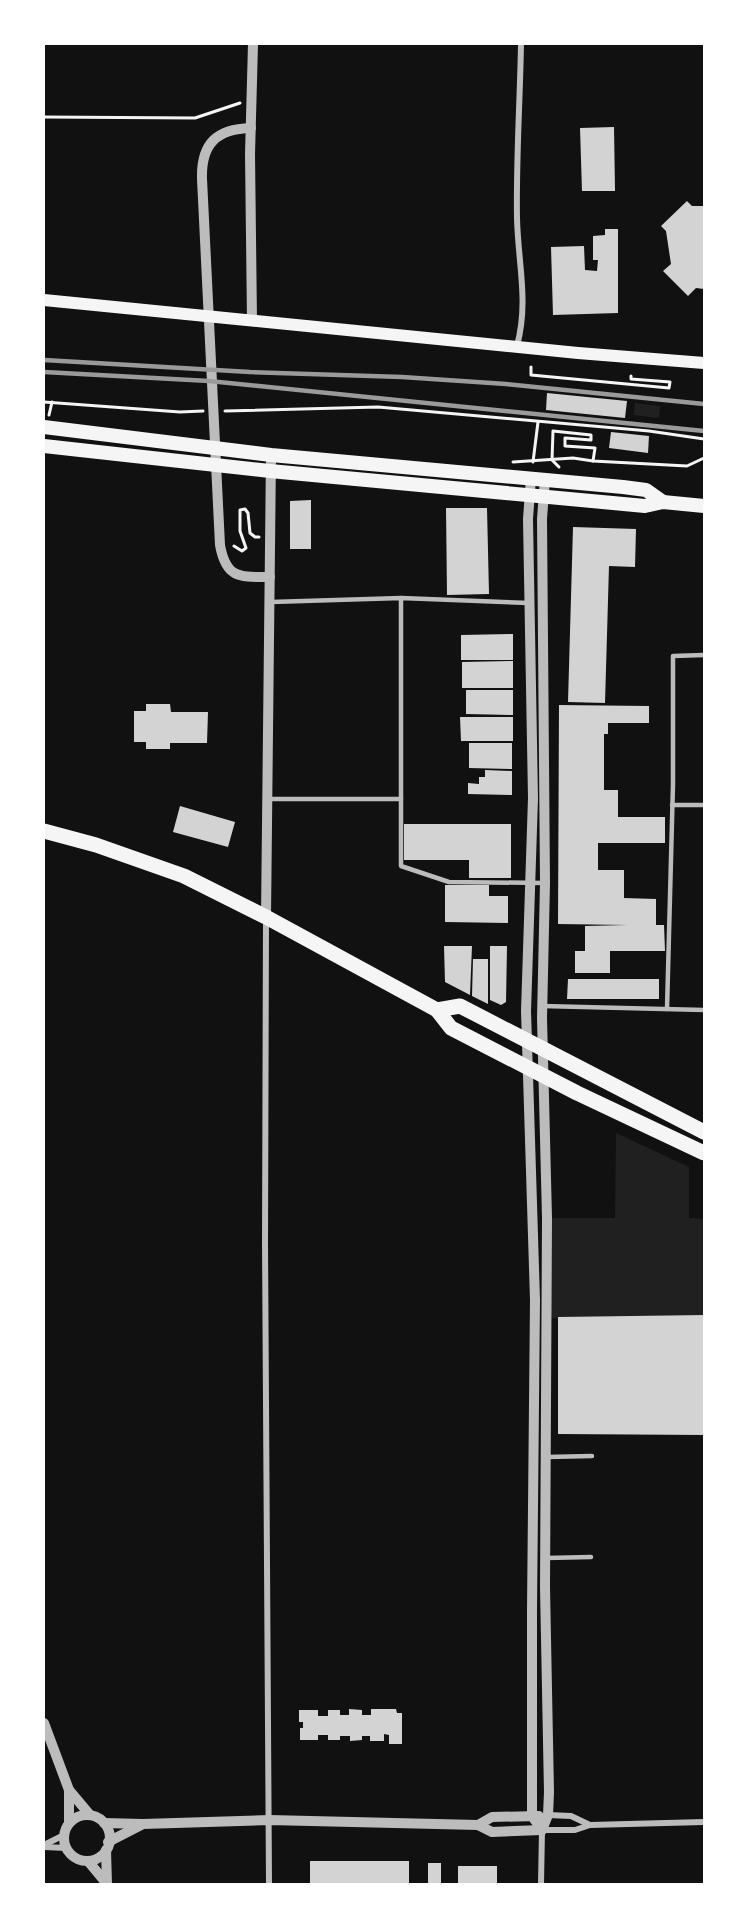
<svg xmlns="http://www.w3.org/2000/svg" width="748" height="1928" font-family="Barlow,sans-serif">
  <rect width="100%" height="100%" fill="#111"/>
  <g fill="#202020">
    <path d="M635 403 660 406 659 418 634 415Z"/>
    <path d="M616 1133 689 1167V1218L704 1219V1315L548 1318 547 1218H615Z"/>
  </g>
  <g fill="#d3d3d3">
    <path d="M614 127 615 191H582L580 128Z"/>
    <path d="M687 201 692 206H704V289L696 288 688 296 663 271 671 264 666 231 661 226Z"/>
    <path d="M605 229H618V313L553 315 551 247 584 246 585 270 597 271 598 260H593V236L605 235Z"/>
    <path d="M547 393 627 401 625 418 546 410Z"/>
    <path d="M611 432 649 436 648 453 609 448Z"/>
    <path d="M311 500V549H290V501Z"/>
    <path d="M446 508H487L489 594 447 595Z"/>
    <path d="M573 527 636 529 635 567 609 566 605 703 568 702Z"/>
    <path d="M513 634V660H461V635Z"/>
    <path d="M513 661V688H462V662Z"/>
    <path d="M466 690H513V715L466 714Z"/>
    <path d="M146 704H170L171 712H208L207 743H170V749H146V742H134V711H146Z"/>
    <path d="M559 705 649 706V723H608V734H604V790H618V817H665V843H598V870H624V898L656 899V925H664L665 951H610V973H575V951H585V926L627 925 558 924Z"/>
    <path d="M460 717H513V741H461Z"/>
    <path d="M469 743H512V769L469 768Z"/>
    <path d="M485 770 512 771V795L468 794V783L479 784V777H485Z"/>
    <path d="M180 806 235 822 228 847 173 832Z"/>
    <path d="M404 824H511V878H469V860H404Z"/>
    <path d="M445 885H489V896H508V923L445 922Z"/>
    <path d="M444 946H472L470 995 445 982Z"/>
    <path d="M490 946H507L506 1002 501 1005 490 1000Z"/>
    <path d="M473 959H488V1004L472 996Z"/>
    <path d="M568 979H659V999H567Z"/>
    <path d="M704 1315V1435L558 1434V1317Z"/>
    <path d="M349 1709 362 1710V1715H371V1709H396L397 1713H402V1744H389V1735L384 1734V1741H370V1736H362V1740L350 1741V1736H340V1740H328V1735H318V1740H300V1728H303V1722H299V1710H318V1716H328V1710H340V1715H349Z"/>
    <rect x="310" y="1861" width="99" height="23"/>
    <rect x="428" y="1863" width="13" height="21"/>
    <rect x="458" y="1866" width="39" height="18"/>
  </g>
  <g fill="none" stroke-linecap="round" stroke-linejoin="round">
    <g stroke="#f5f5f5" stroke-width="3">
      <path d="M44 117 195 118 240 103"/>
      <path d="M531 367V375L669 388 670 382 631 379V376"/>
      <path d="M44 402 180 412 203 411"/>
      <path d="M225 411 378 407 649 431 704 439"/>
      <path d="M49 415 52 402"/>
      <path d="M513 462 573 458 593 461 687 466 704 458"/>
      <path d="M533 462 538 422"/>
      <path d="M559 467 552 460 553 431 591 435V440L565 438V446L595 448 593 461"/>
      <path d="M234 546 242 551 246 548 240 531V510L245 509 248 513 250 533 255 537H259"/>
    </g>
    <g stroke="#bcbcbc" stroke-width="4.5">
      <path d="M401 598V866L449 882 545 883"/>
      <path d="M271 602 401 598 529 603"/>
      <path d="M269 799H401"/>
      <path d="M672 805H704"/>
      <path d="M542 1006 704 1010"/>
      <path d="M667 1009 673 784V656L704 655"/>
      <path d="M547 1457 592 1456"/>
      <path d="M546 1558 591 1557"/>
    </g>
    <g stroke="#bcbcbc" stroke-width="6">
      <path d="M517 346C529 301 518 264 517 218 516 160 520 102 521 44"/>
      <path d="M266 919 265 1243 269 1884"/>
      <path d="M548 1815 571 1816 590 1825"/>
      <path d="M44 1845 64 1835"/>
      <path d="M44 1847 67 1848"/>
      <path d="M541 1884 542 1830H575L590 1825 704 1822"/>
    </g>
    <g stroke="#bcbcbc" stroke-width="10">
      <path d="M251 128C217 129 201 143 202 179L220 545C226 579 240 577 270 577"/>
      <path d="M252 321 250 154 253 44"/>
      <path d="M531 478 528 519 533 798 526 1011 535 1300 532 1610V1816L542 1830"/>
      <path d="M266 917 271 455"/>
      <path d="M44 1723 69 1790 90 1815"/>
      <path d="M69 1790V1823"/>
      <circle cx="87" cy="1838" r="23"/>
      <path d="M104 1823 143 1824 269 1820 478 1825 492 1832 542 1830"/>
      <path d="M478 1825 492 1817 539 1816"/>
      <path d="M542 1830 548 1815 549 1792 545 1587 547 1218 542 1018 545 883 542 519 545 479"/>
      <path d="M108 1842 143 1824"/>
      <path d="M106 1850 107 1884"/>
      <path d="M88 1861 107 1884"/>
    </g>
    <path stroke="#f5f5f5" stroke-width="12" d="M44 300 578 353 704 363"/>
    <g stroke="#f5f5f5" stroke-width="14">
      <path d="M44 427 271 455 623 487 646 490 663 502"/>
      <path d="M44 446 270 471 645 506 663 502 704 506"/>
    </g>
    <g stroke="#f5f5f5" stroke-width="15">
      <path d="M44 831 96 845 184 876 266 917 437 1010 451 1028 577 1093 704 1153"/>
      <path d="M437 1010 460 1006 704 1132"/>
    </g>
    <g stroke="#9a9a9a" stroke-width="4.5">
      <path d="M44 360 250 372 402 377 506 384 704 404"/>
      <path d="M44 372 209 381 704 431"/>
    </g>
  </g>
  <rect width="748" height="1928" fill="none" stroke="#ffffff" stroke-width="90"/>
</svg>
